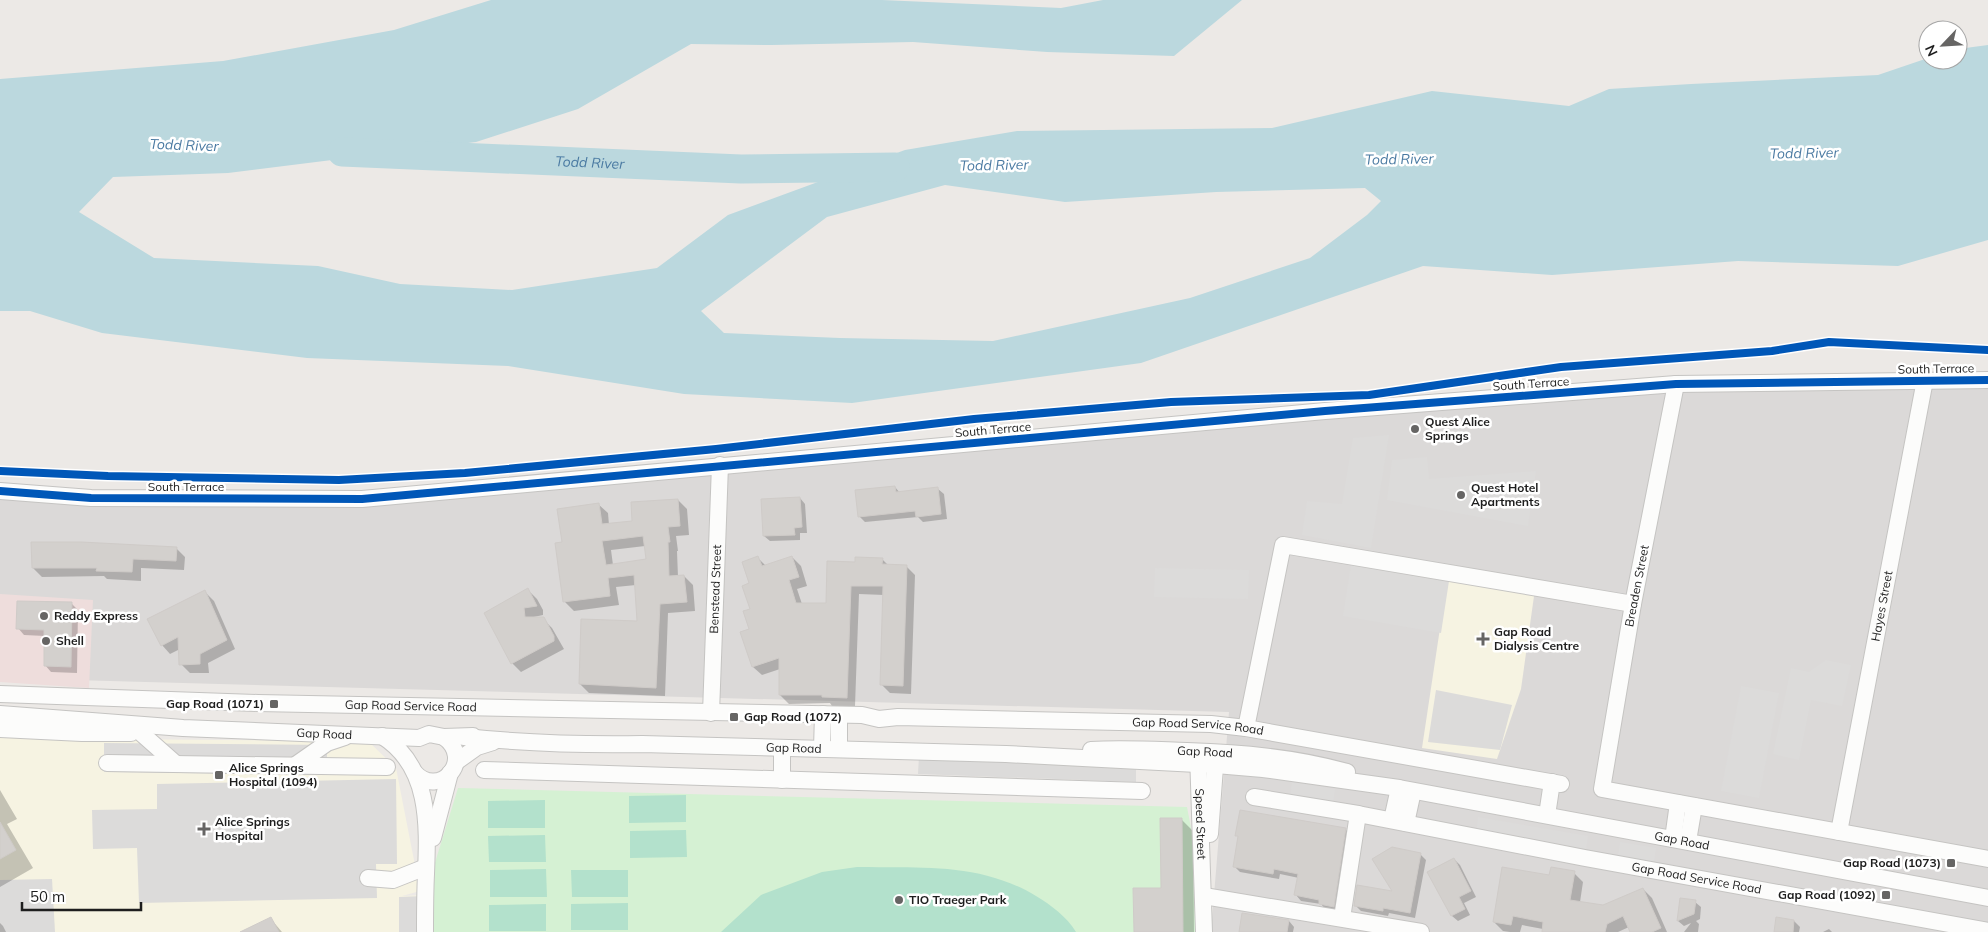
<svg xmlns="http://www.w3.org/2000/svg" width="1988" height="932" font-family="Mulish,sans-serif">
  <rect width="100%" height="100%" fill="#ece9e6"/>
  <path fill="#dbd9d8" d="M1988 380V932H1211L1229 712 0 678V491L362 499 1676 384Z"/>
  <path fill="#eedddc" d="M0 594 93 600 89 688 0 682Z"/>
  <g fill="#f6f3e2">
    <path d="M1448 575 1535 589 1521 689 1497 759 1422 748Z"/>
    <path d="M0 734 103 739 368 741 396 768 420 891 402 896 425 895V932H0Z"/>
  </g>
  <path fill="#d5f1d3" d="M458 788 1187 807 1204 896V932H425V895Z"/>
  <g fill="#b3e1cc">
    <path d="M686 795V822L629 823V796Z"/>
    <path d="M545 800V828H488V801Z"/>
    <path d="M686 830 687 857 630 858V831Z"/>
    <path d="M545 835 546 862H489L488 836Z"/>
    <path d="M857 867C920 868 980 862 1036 896 1051 905 1067 917 1076 932H721L761 895 822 872Z"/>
    <path d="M546 869 547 897H490V870Z"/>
    <path d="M571 870H628V897H572Z"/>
    <path d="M628 903V930H571V904Z"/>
    <path d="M546 904V931H489V905Z"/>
  </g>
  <g fill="#dcdbda">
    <path d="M1389 435 1371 548 1302 535 1307 501 1342 504 1353 438Z"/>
    <path d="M1427 457 1429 479 1536 471 1528 526 1387 500 1392 460Z"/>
    <path d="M1351 564 1449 581 1441 633 1343 616Z"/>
    <path d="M1155 568 1249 570 1248 599 1154 597Z"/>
    <path d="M1826 660 1851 665 1842 706 1811 700 1799 760 1773 754 1791 668 1809 672Z"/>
    <path d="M1741 686 1779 693 1759 798 1721 791Z"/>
    <path d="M1436 690 1512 705 1500 750 1428 742Z"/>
    <path d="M104 743 327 745V775L104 772Z"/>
    <path d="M919 756 1136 764V782L918 774Z"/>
    <path d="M396 779 397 864H376L377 898 139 903 137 848 93 849 92 810 157 809V784Z"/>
    <path d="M1292 782 1335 789 1333 803 1290 797Z"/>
    <path d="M1478 817 1588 836 1585 858 1476 836Z"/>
    <path d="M1620 842 1656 848 1653 869 1617 863Z"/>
    <path d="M52 879 55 932H0V880Z"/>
    <path d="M424 896V932H399V897Z"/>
  </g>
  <path fill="#bbd8de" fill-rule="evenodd" d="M491 0H882L1061 8 1103 0H1242L1174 56 1047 52 913 42 772 45 691 44 578 109 476 142 228 173 113 177 79 212 154 258 318 266 400 284 512 290 657 268 728 215 905 150 1017 131 1272 128 1432 91 1569 106 1609 89 1691 84 1878 75 1928 58V60H1958V49L1988 45V240L1898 266 1738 261 1552 275 1423 266 1141 363 852 403 684 394 508 366 307 358 102 333 30 311H0V79L223 61 394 30ZM945 185 1065 202 1216 192 1365 188 1381 201 1367 215 1310 258 1190 298 993 341 840 338 724 333 701 311 827 217Z"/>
  <g fill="#0003" fill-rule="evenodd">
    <path d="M895 487 900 493 938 489 944 494 947 519 923 522 918 517 865 522 859 516Z"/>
    <path d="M800 498 805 504 807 533H800V540L770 541 764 536Z"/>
    <path d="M678 500 687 509 689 535 676 536 678 551H677L678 577 684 576 693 585 695 611 668 613 665 696 589 693 580 684 638 623 636 585 616 587 619 605 574 611 565 602 564 543 598 504 608 513 609 525 634 522ZM645 546 648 560 613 565 611 550Z"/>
    <path d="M176 548 185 557 184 570 141 568V581L107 579 104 576 42 577 33 568Z"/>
    <path d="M792 557 801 566 807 586 797 589 802 604H827L856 564 882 559 888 565 906 566 915 575 911 694 890 693 881 684 884 595 859 594 855 706H832L830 703 789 704 780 695V669L762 675 753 667 742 633 751 630V584L758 558 766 566Z"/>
    <path d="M528 590 537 599 543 610V615L529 618 543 619 552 628 564 649 521 672 512 663 485 613Z"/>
    <path d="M205 592 214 601 235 649 208 663 209 673H190L181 664 180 649 170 654 162 645Z"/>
    <path d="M72 604 78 610 77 673 51 672 45 665V636L24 635 18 628Z"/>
    <path d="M0 790 17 819 7 824 33 868 0 887Z"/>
    <path d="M1181 819 1193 831 1194 932H1135L1162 889Z"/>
    <path d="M1345 829 1351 835 1339 912 1326 910 1321 904 1301 901 1296 895 1299 878 1280 874 1279 879 1240 872 1234 866 1239 838 1237 835Z"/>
    <path d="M1420 854 1426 860 1415 918 1389 913 1388 916 1361 911 1355 905 1394 893Z"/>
    <path d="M1454 859 1460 865 1476 897 1464 903 1470 915 1458 921 1452 916 1429 872Z"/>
    <path d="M1574 873 1583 882 1580 902 1604 907 1643 889 1652 898 1667 932H1632L1629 927 1618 932H1543V929L1522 925 1520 932H1510L1503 931 1494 922 1550 877Z"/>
    <path d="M1681 900 1695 902 1701 907 1700 919 1696 921 1699 924 1698 932H1684L1691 923 1684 926 1678 921Z"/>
    <path d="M271 919 282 932H243Z"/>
    <path d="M1289 921 1294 927 1293 932H1240Z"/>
    <path d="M1794 921 1800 927 1799 932H1775Z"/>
    <path d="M0 923 3 926 6 932H0Z"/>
    <path d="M1829 929 1832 932H1823Z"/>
  </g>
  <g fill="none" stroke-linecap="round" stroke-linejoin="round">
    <path stroke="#bbd8de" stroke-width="29" id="s1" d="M342 152 741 169 895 167"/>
  </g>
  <g fill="#d3d0cd" stroke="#cfcbc8" fill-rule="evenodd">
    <path d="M895 486 896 492 938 487 941 514 916 517 915 511 858 517 855 490Z"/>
    <path d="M800 497 802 527 794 528 795 535 763 536 761 499Z"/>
    <path d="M678 499 680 526 668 527 670 542H668L669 576 684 575 687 602 660 604 656 688 579 684 581 619 637 621 634 575 608 578 610 596 563 602 555 543 562 542 557 509 599 503 602 524 632 521 631 502ZM643 536 646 559 606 565 602 541Z"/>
    <path d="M31 542H81L177 547 176 561 133 559 132 572 96 571 97 568H32Z"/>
    <path d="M758 556 762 566 792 556 799 577 789 580 796 603H826L827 561 855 562V557L883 558 882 564 907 565 903 686 880 685 883 586H851L847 698 822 697V695H779V658L752 667 740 632 749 629 743 611 750 609 742 586 749 583 742 562Z"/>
    <path d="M528 588 537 606 524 608 525 617H544L554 636V641L511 664 484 613Z"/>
    <path d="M205 590 227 640 200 654V664L179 665 178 637 161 646 147 619Z"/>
    <path d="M17 601 72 602 71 667 44 666V630L16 629Z"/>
    <path d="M1240 810 1346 828 1334 907 1319 904V900L1294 895 1298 874 1274 869 1273 874 1233 867 1238 836H1235Z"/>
    <path d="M1160 818H1182L1183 932H1134L1133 888H1161Z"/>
    <path d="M0 822 16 850 0 859Z"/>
    <path d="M1392 847 1421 853 1410 913 1383 908V911L1354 906 1357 885 1392 891 1372 859Z"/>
    <path d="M1454 858 1471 891 1459 897 1465 909 1451 916 1427 872Z"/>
    <path d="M1502 867 1549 875 1551 867 1575 871 1570 900 1603 905 1643 888 1661 928 1652 932H1630L1623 916 1607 924 1605 932H1542L1543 922 1513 916 1511 925 1493 922Z"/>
    <path d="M1680 898 1696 900 1694 914 1677 921Z"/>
    <path d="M1242 913 1289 920 1287 932H1239Z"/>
    <path d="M271 917 279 932H240Z"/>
    <path d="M1776 917 1794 920 1793 932H1774Z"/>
  </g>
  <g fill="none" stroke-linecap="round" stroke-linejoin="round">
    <g stroke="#c5c4c2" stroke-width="18">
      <g id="minor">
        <path d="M1676 384 1633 604 1602 789 1988 859"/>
        <path d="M0 491 91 498 362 499 1325 411 1676 384 1988 380"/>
        <path id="s2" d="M0 694 258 703 862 715 879 719 898 717 1211 724 1246 728 1561 784"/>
        <path id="s3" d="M711 713 720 465"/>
        <path id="s4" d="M0 714 183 728 419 738 429 734 444 737 473 736"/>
        <path d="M1246 728 1283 545 1633 604"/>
        <path d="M0 729 82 733H131"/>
        <path d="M141 733 176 764"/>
        <path d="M382 736C430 766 428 824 426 874 425 894 425 913 425 932"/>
        <path id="s5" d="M464 737C524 743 583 745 642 744L1006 754 1216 765 1263 769 1399 788 1988 898"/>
        <path d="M822 749 823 714"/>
        <path d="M839 749V715"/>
        <path id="s6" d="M1091 750C1123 748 1155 750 1187 751 1241 753 1294 757 1347 772"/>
        <path id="s7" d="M1198 754 1204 932"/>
        <path d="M456 762 477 747 493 742"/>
        <path d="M107 763 387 767"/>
        <path d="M294 766 327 743 345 737"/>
        <path d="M484 770 1142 791"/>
        <path d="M415 773C439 799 475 760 444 737"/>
        <path d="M782 780V748"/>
        <path id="s8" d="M1254 797 1358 814 1585 858 1988 931"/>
        <path d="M1547 815 1552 782"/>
        <path d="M1392 820 1399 788"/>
        <path d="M1406 823 1413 791"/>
        <path id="s9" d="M1839 832 1925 380"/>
        <path d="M1210 834 1216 754"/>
        <path d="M433 838 450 773"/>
        <path d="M1673 839 1678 803"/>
        <path d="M1688 841 1694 806"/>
        <path d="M368 878 393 880 426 867"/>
        <path d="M1204 896 1421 932"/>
        <path d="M1342 918 1358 814"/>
      </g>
    </g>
    <use href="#minor" stroke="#fcfcfb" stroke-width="16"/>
    <g stroke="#fff" stroke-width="11">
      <g id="cycleway">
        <path d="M0 471 108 476 339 480 465 473 716 449 974 419 1171 402 1369 395 1561 367 1772 351 1829 342 1988 350"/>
        <path d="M0 491 91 498 362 499 1325 411 1676 384 1988 380"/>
      </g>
    </g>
    <use href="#cycleway" stroke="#0057b8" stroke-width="8"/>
  </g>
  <g fill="#666564" stroke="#fff" stroke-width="2">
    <circle cx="1415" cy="429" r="5"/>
    <circle cx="1461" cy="495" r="5"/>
    <circle cx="44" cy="616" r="5"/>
    <path d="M1480.5 631.5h5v5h5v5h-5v5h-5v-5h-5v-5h5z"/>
    <circle cx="46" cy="641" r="5"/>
    <rect x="269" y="699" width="10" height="10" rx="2.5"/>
    <rect x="729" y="712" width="10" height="10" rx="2.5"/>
    <rect x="214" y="770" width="10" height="10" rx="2.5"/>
    <path d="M201.5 821.5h5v5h5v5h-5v5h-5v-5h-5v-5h5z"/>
    <rect x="1946" y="858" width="10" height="10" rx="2.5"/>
    <rect x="1881" y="890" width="10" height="10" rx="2.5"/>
    <circle cx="899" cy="900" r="5"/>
  </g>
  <g text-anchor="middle" stroke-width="5" stroke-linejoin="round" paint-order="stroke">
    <g font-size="12" fill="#1e1e1e" stroke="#fff">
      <text transform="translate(1936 369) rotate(-1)" y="4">South Terrace</text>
      <text transform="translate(1531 384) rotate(-4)" y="4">South Terrace</text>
      <text transform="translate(993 430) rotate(-5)" y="4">South Terrace</text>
      <text x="186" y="491">South Terrace</text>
      <text transform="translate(1637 586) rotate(-79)" y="4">Breaden Street</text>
      <text dy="4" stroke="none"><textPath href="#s3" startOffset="124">Benstead Street</textPath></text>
      <text dy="4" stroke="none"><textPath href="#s9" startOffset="230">Hayes Street</textPath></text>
      <text dy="4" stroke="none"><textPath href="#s2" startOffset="411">Gap Road Service Road</textPath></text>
      <text dy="4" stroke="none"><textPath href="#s2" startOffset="1199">Gap Road Service Road</textPath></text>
      <text dy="4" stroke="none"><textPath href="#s4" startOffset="325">Gap Road</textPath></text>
      <text dy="4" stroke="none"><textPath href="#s5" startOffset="330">Gap Road</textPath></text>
      <text dy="4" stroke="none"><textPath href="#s6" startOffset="114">Gap Road</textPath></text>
      <text dy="4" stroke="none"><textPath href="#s7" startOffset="70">Speed Street</textPath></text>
      <text dy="4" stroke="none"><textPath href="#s5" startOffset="1225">Gap Road</textPath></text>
      <text dy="4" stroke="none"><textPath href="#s8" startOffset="450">Gap Road Service Road</textPath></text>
    </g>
    <g font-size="12" font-weight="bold" fill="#1e1e1e" stroke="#fff" text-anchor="start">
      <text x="1425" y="426">Quest Alice<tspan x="1425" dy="14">Springs</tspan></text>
      <text x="1471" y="492">Quest Hotel<tspan x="1471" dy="14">Apartments</tspan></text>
      <text x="54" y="620">Reddy Express</text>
      <text x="1494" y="636">Gap Road<tspan x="1494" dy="14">Dialysis Centre</tspan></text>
      <text x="56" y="645">Shell</text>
      <text x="264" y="708" text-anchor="end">Gap Road (1071)</text>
      <text x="744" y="721">Gap Road (1072)</text>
      <text x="229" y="772">Alice Springs<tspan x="229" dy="14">Hospital (1094)</tspan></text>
      <text x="215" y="826">Alice Springs<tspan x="215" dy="14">Hospital</tspan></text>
      <text x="1941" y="867" text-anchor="end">Gap Road (1073)</text>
      <text x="1876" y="899" text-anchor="end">Gap Road (1092)</text>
      <text x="909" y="904">TIO Traeger Park</text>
    </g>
    <g font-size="14" font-style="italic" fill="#4a7aa2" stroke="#fff">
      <text transform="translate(184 145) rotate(2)" y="5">Todd River</text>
      <text transform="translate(1804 153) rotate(-1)" y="5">Todd River</text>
      <text transform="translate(1399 159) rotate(-1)" y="5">Todd River</text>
      <text dy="5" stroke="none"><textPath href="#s1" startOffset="248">Todd River</textPath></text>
      <text transform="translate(994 165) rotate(-1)" y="5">Todd River</text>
    </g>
  </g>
  <g transform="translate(1943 45) rotate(245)"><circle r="24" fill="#ffffff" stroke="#a5a5a5"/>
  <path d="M0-4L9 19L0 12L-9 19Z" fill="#666564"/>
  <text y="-8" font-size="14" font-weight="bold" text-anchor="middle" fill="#1e1e1e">N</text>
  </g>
  <path d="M22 902v8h119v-8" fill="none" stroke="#1e1e1e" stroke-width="2.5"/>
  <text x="30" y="902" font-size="15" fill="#1e1e1e" stroke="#ffffff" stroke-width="4" paint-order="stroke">50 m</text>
</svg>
